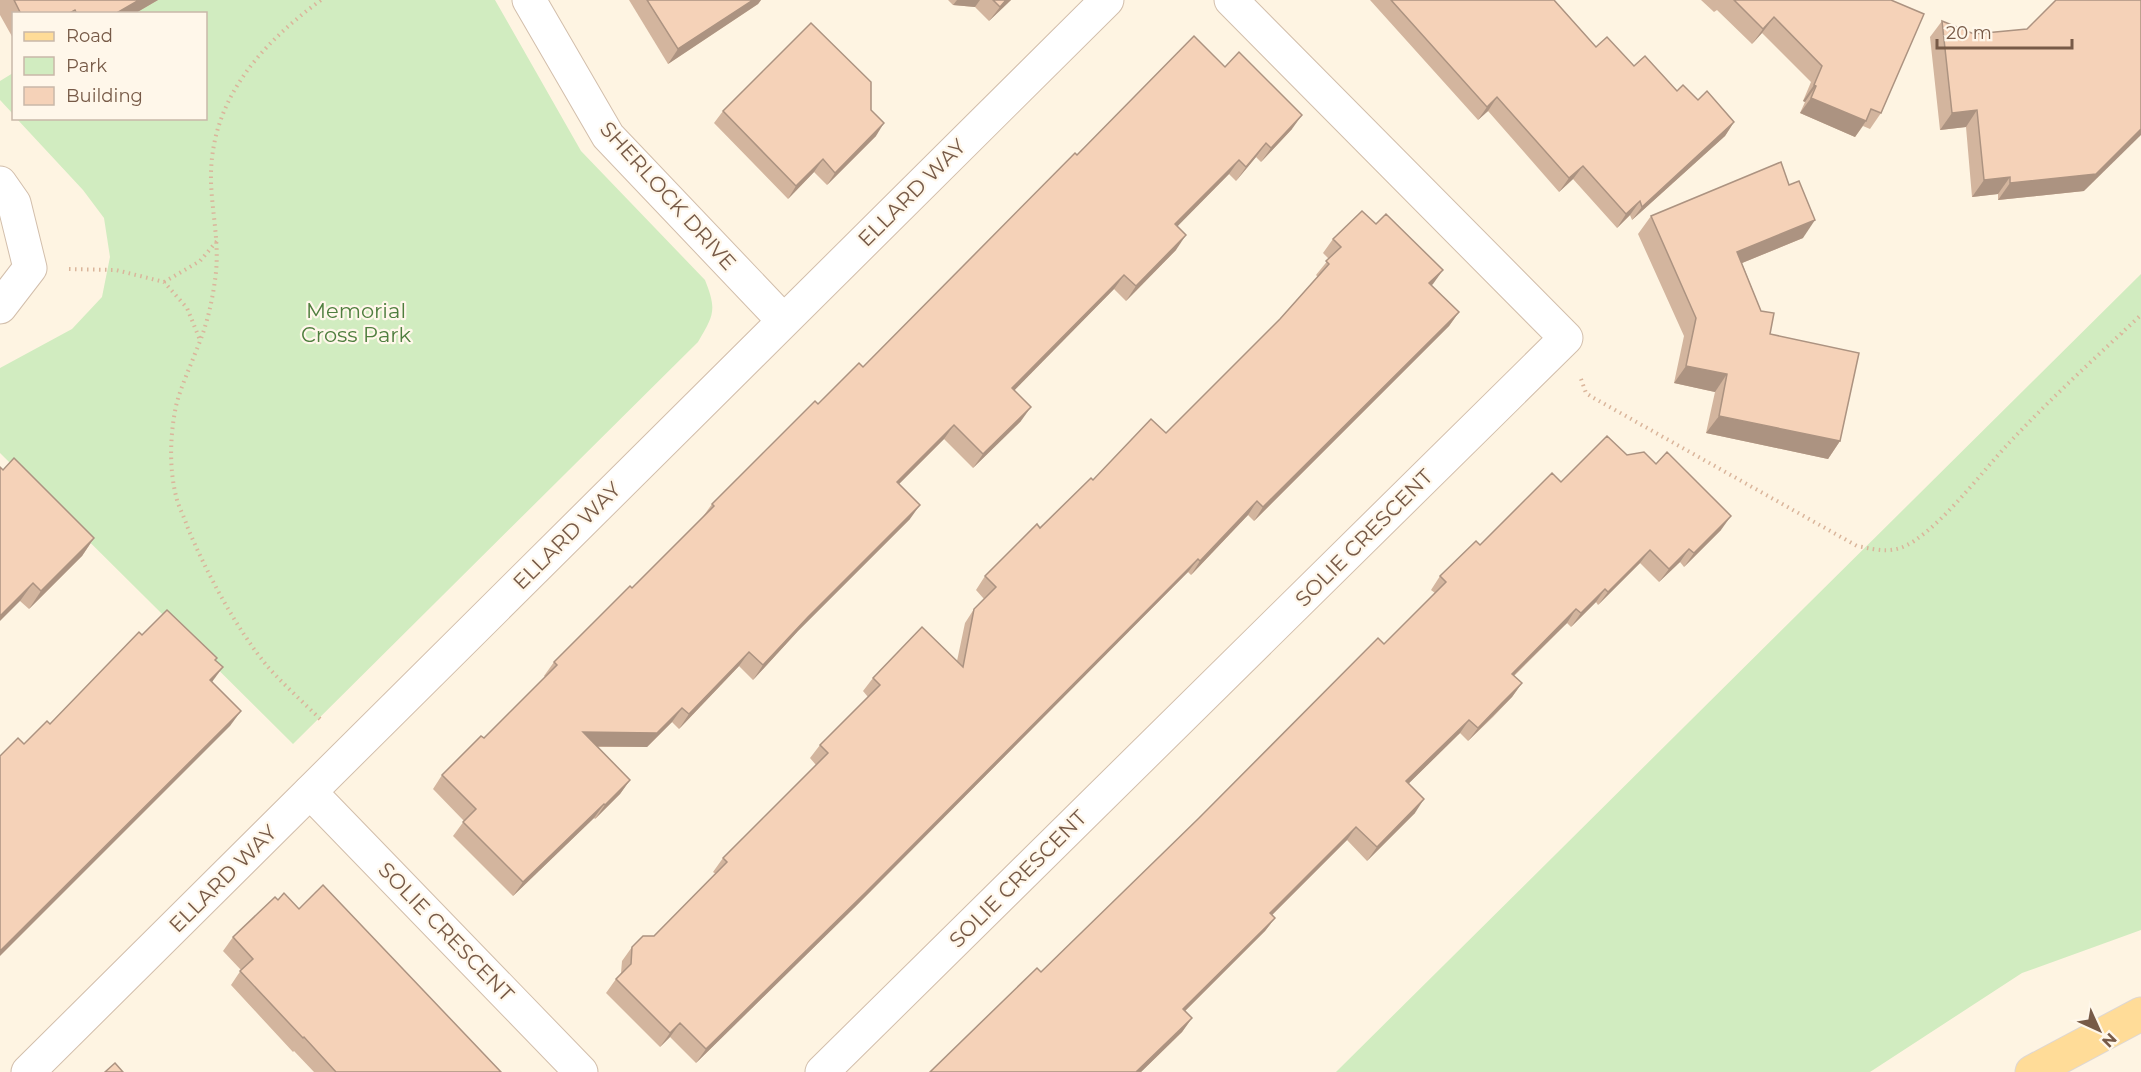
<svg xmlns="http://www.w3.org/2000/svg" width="2141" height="1072" font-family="Montserrat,sans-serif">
  <rect width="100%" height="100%" fill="#fef4e2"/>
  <g fill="#d1ecc0">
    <path d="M139 0H495L581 151 705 280C717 310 714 315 698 342L293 744 0 453V368L72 329 102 297 110 257 104 218 83 190 17 119 206 118V14L116 13Z"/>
    <path d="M13 73V114L0 100V81Z"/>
    <path d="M2141 274V930L2022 973 1870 1072H1336Z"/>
  </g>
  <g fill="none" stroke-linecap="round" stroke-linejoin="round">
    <g stroke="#d2beab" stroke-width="35">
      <g id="minor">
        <path d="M529 0 608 136 783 320"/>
        <path d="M0 183 14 203 30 268 0 307"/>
        <path d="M310 792 581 1072"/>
        <path d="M28 1072 1107 0"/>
        <path d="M822 1072 1566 338 1231 0"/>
      </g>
    </g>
    <g stroke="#ded7d3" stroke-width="35">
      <path id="major" d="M2032 1072 2141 1014"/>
    </g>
    <g stroke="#dab59b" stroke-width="4" stroke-dasharray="1.5 4.5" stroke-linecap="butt">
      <path d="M69 269 116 270 164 282 187 308 200 340"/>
      <path d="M164 282 200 261 217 241"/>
      <path d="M1581 379 1586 393 1592 397 1857 546C1879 550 1893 555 1914 541 1947 519 1981 473 2009 443 2051 398 2096 357 2141 315"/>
      <path d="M320 719C303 702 284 685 268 667 237 630 206 572 187 526 184 516 178 506 176 496 169 468 170 435 176 406 181 386 189 370 196 351 207 326 213 299 216 272 219 241 212 212 211 182 209 101 260 45 321 0"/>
    </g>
    <use href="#minor" stroke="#fff" stroke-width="33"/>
    <use href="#major" stroke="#ffdc98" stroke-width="33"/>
  </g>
  <g fill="#d3b59e">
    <path d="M0 0H158L134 14H14V40L0 15Z"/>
    <path d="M629 0H761L758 4 668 64Z"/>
    <path d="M948 0H1011L989 21 975 7 953 5Z"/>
    <path d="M1370 0H1554L1596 47 1634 66 1677 91 1698 100 1734 122 1725 136 1632 220 1630 215 1617 228 1573 179 1559 192 1488 111 1478 120Z"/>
    <path d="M1701 0H1891L1881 113 1870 129 1863 126 1855 137 1800 113 1805 102 1803 101 1811 82 1762 33 1752 44 1717 10 1714 12Z"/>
    <path d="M1942 21 1974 34 2027 29 2084 191 1998 200V194L1972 197 1966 127 1940 130 1930 37Z"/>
    <path d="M1225 67 1292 129 1261 162 1256 157 1236 181 1229 174 1177 226 1176 250 1126 301 1114 289 1014 390 1021 421 973 468 944 439 899 484 910 519 798 631 753 680 739 666 679 729 672 722 647 747H597L630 780 620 794 595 819 594 818 513 896 453 836 464 821 433 789 442 775 484 738 545 677 544 676 554 662 632 588 702 518 712 504 818 404 863 367 1077 155Z"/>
    <path d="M871 110 876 136 827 185 814 172 788 199 714 123 723 111Z"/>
    <path d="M1651 216 1803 238 1742 263 1770 334 1840 441 1828 459 1706 433 1715 392 1674 383 1684 336 1638 234Z"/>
    <path d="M1376 224 1443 270 1431 285 1459 312 1449 326 1254 521 1248 515 1191 575 1188 572 856 906 696 1063 670 1037 660 1047 606 993 616 979 621 973 622 961 632 947 654 936 716 874 713 872 723 858 816 765 810 758 820 745 868 697 863 691 873 678 957 661 965 623 974 609 984 599 976 590 985 576 1093 480 1166 433 1280 319 1318 277 1316 275 1329 259 1323 253 1333 239Z"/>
    <path d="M1627 455 1721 530 1684 567 1680 562 1659 582 1640 563 1598 605 1596 602 1571 627 1567 623 1514 676 1522 683 1512 697 1493 717 1468 741 1460 733 1409 783 1415 813 1367 861 1347 840 1272 915 1275 918 1265 931 1185 1011 1192 1018 1182 1032 1141 1072H930L1041 972 1384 644 1435 593 1431 590 1440 576 1561 482Z"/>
    <path d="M0 467 94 538 82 556 29 609 20 601Z"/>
    <path d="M278 900 299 909 501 1072H314L294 1051 293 1052 231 985 241 970 223 951 233 937Z"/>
  </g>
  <g fill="#ac9381">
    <path d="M139 0H158L134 14H115Z"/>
    <path d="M753 0H761L758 4 668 64 678 49Z"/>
    <path d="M957 0H980L975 7 953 5Z"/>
    <path d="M1006 0H1011L989 21 1000 7Z"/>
    <path d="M1774 17 1762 33 1752 44 1763 29Z"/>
    <path d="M1814 85 1816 86 1805 102 1803 101Z"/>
    <path d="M1497 97 1488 111 1478 120 1487 107Z"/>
    <path d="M1811 98 1866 121 1855 137 1800 113Z"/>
    <path d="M1977 110 1966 127 1940 130 1952 113Z"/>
    <path d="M1302 115 1292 129 1261 162 1271 148Z"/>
    <path d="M1734 122 1725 136 1632 220 1642 207Z"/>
    <path d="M884 123 876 136 827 185 835 173Z"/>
    <path d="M2141 129V135L2084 191 1998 200 2010 183Z"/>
    <path d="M1266 143 1256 157 1236 181 1246 167Z"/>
    <path d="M823 159 814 172 788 199 796 186Z"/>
    <path d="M1239 160 1229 174 1165 239 1175 224Z"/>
    <path d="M1583 166 1573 179 1559 192 1569 178Z"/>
    <path d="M2010 177 1998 194 1972 197 1984 180Z"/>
    <path d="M1640 201 1630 215 1617 228 1626 214Z"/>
    <path d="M1815 220 1803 238 1725 270 1737 252Z"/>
    <path d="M1186 235 1176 250 1126 301 1136 286Z"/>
    <path d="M1443 270 1433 284 1420 297 1429 283Z"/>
    <path d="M1124 275 1114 289 1002 403 1012 388Z"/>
    <path d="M1459 312 1449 326 1254 521 1263 507Z"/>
    <path d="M1686 366 1727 374 1715 392 1674 383Z"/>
    <path d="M1031 407 1021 421 973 468 983 454Z"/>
    <path d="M1719 416 1840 441 1828 459 1706 433Z"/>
    <path d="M954 425 944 439 887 496 897 482Z"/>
    <path d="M1257 501 1248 515 1191 575 1200 561Z"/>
    <path d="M920 505 910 519 798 631 753 680 763 665 808 617Z"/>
    <path d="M1731 516 1721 530 1684 567 1694 553Z"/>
    <path d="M94 538 82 556 29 609 41 591Z"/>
    <path d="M1689 549 1680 562 1659 582 1669 569Z"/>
    <path d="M1650 550 1640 563 1598 605 1608 592Z"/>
    <path d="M1198 559 1188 572 856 906 696 1063 706 1049Z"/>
    <path d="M33 583 20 601 0 621V616Z"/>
    <path d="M1605 589 1596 602 1571 627 1581 613Z"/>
    <path d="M1576 609 1567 623 1502 687 1512 674Z"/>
    <path d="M749 652 739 666 679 729 689 714Z"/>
    <path d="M223 667 212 682 210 680Z"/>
    <path d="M1522 683 1512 697 1468 741 1478 728Z"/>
    <path d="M682 708 672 722 647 747 573 746 583 732Z"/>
    <path d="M241 711 230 726 0 956V951Z"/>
    <path d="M1469 720 1460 733 1397 795 1406 781Z"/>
    <path d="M630 780 620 794 595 819 605 805Z"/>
    <path d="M1424 799 1415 813 1367 861 1377 847Z"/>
    <path d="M604 804 594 818 513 896 523 882Z"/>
    <path d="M1356 827 1347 840 1260 927 1270 913Z"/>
    <path d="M1275 918 1265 931 1173 1023 1183 1009Z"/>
    <path d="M1192 1018 1182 1032 1141 1072H1136Z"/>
    <path d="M680 1023 670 1037 660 1047 670 1033Z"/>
  </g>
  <g fill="#f5d2b8" stroke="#ac9381" stroke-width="1.5">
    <path d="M14 0H139L115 14H77L75 10 68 14H21Z"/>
    <path d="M647 0H753L678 49Z"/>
    <path d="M993 0H1006L1000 7Z"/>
    <path d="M1391 0H1554L1596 47 1607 37 1634 66 1645 56 1677 91 1683 85 1698 100 1707 91 1734 122 1642 207 1640 201 1626 214 1583 166 1569 178 1497 97 1487 107Z"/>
    <path d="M1734 0H1891L1924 14 1881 113 1871 109 1866 121 1811 98 1816 86 1814 85 1822 66 1774 17 1763 29Z"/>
    <path d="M2056 0H2141V129L2096 174 2010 183V177L1984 180 1977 110 1952 113 1942 21 1974 34 2027 29Z"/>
    <path d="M811 23 871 82V110L884 123 835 173 823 159 796 186 723 111Z"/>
    <path d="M1194 36 1225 67 1239 52 1302 115 1271 148 1266 143 1246 167 1239 160 1175 224 1186 235 1136 286 1124 275 1012 388 1031 407 983 454 954 425 897 482 920 505 808 617 763 665 749 652 689 714 682 708 657 733 583 732 630 780 605 805 604 804 523 882 463 822 476 809 442 775 481 736 484 738 557 665 554 662 630 586 632 588 714 506 712 504 815 401 818 404 859 363 863 367 1075 153 1077 155Z"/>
    <path d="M1781 162 1789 185 1799 181 1815 220 1737 252 1761 311 1774 313 1770 334 1859 353 1840 441 1719 416 1727 374 1686 366 1696 318 1651 216Z"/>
    <path d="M1362 211 1376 224 1386 214 1443 270 1429 283 1459 312 1263 507 1257 501 1200 561 1198 559 866 892 706 1049 680 1023 670 1033 616 979 631 964 632 947 643 936H654L727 862 723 858 828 753 820 745 880 685 873 678 922 627 963 667 974 609 996 587 985 576 1037 524 1040 528 1091 478 1093 480 1151 419 1166 433 1280 319 1329 264 1326 261 1341 247 1333 239Z"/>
    <path d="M1607 436 1627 455 1644 452 1656 464 1667 452 1731 516 1694 553 1689 549 1669 569 1650 550 1608 592 1605 589 1581 613 1576 609 1512 674 1522 683 1502 703 1478 728 1469 720 1406 781 1424 799 1377 847 1356 827 1270 913 1275 918 1183 1009 1192 1018 1136 1072H930L1037 968 1041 972 1199 818 1378 638 1384 644 1446 582 1440 576 1476 541 1480 545 1552 473 1561 482Z"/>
    <path d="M14 458 94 538 41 591 33 583 0 616V467L3 470Z"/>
    <path d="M167 610 217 658 215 660 223 667 210 680 241 711 0 951V756L18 738 24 744 47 721 50 724 139 632 142 635Z"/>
    <path d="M323 885 501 1072H336L304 1037 303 1038 240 971 253 959 233 937 275 897 278 900 284 893 299 909Z"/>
    <path d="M115 1063 123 1072H105Z"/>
  </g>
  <g text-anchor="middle" stroke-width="4.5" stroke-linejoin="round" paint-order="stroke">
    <g font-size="21" fill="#775a47" stroke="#fff7ea">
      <text transform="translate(912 193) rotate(-45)" y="7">ELLARD WAY</text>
      <text transform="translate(668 196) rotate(48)" y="7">SHERLOCK DRIVE</text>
      <text transform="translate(567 536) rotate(-45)" y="7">ELLARD WAY</text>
      <text transform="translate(1364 538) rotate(-45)" y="7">SOLIE CRESCENT</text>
      <text transform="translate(223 879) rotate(-45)" y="7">ELLARD WAY</text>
      <text transform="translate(1018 879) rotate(-45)" y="7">SOLIE CRESCENT</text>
      <text transform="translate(446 932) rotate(46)" y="7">SOLIE CRESCENT</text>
    </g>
    <g font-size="21" fill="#4f7e3e" stroke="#fff7ea">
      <text x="356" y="318">Memorial<tspan x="356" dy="24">Cross Park</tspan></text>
    </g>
  </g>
  <rect x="12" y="12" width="195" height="108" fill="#fff7ea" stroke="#c9b8a9" stroke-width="1.5"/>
  <rect x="24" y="32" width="30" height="9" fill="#ffdc98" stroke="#c9b8a9" stroke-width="1.5"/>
  <text x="66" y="42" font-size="18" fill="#775a47">Road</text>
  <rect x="24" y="57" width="30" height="18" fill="#d1ecc0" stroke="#c9b8a9" stroke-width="1.5"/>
  <text x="66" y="72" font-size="18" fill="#775a47">Park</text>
  <rect x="24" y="87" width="30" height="18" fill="#f5d2b8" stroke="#c9b8a9" stroke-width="1.5"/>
  <text x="66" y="102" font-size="18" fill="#775a47">Building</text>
  <g transform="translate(2099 1030) rotate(135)" stroke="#fff7ea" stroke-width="4.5" paint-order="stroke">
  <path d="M0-4.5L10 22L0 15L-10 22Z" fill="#775a47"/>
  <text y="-9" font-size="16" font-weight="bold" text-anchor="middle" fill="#775a47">N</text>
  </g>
  <path d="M1937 39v9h135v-9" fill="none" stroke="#775a47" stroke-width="3"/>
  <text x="1946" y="39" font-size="18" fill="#775a47" stroke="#fff7ea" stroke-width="4.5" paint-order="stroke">20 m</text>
</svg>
